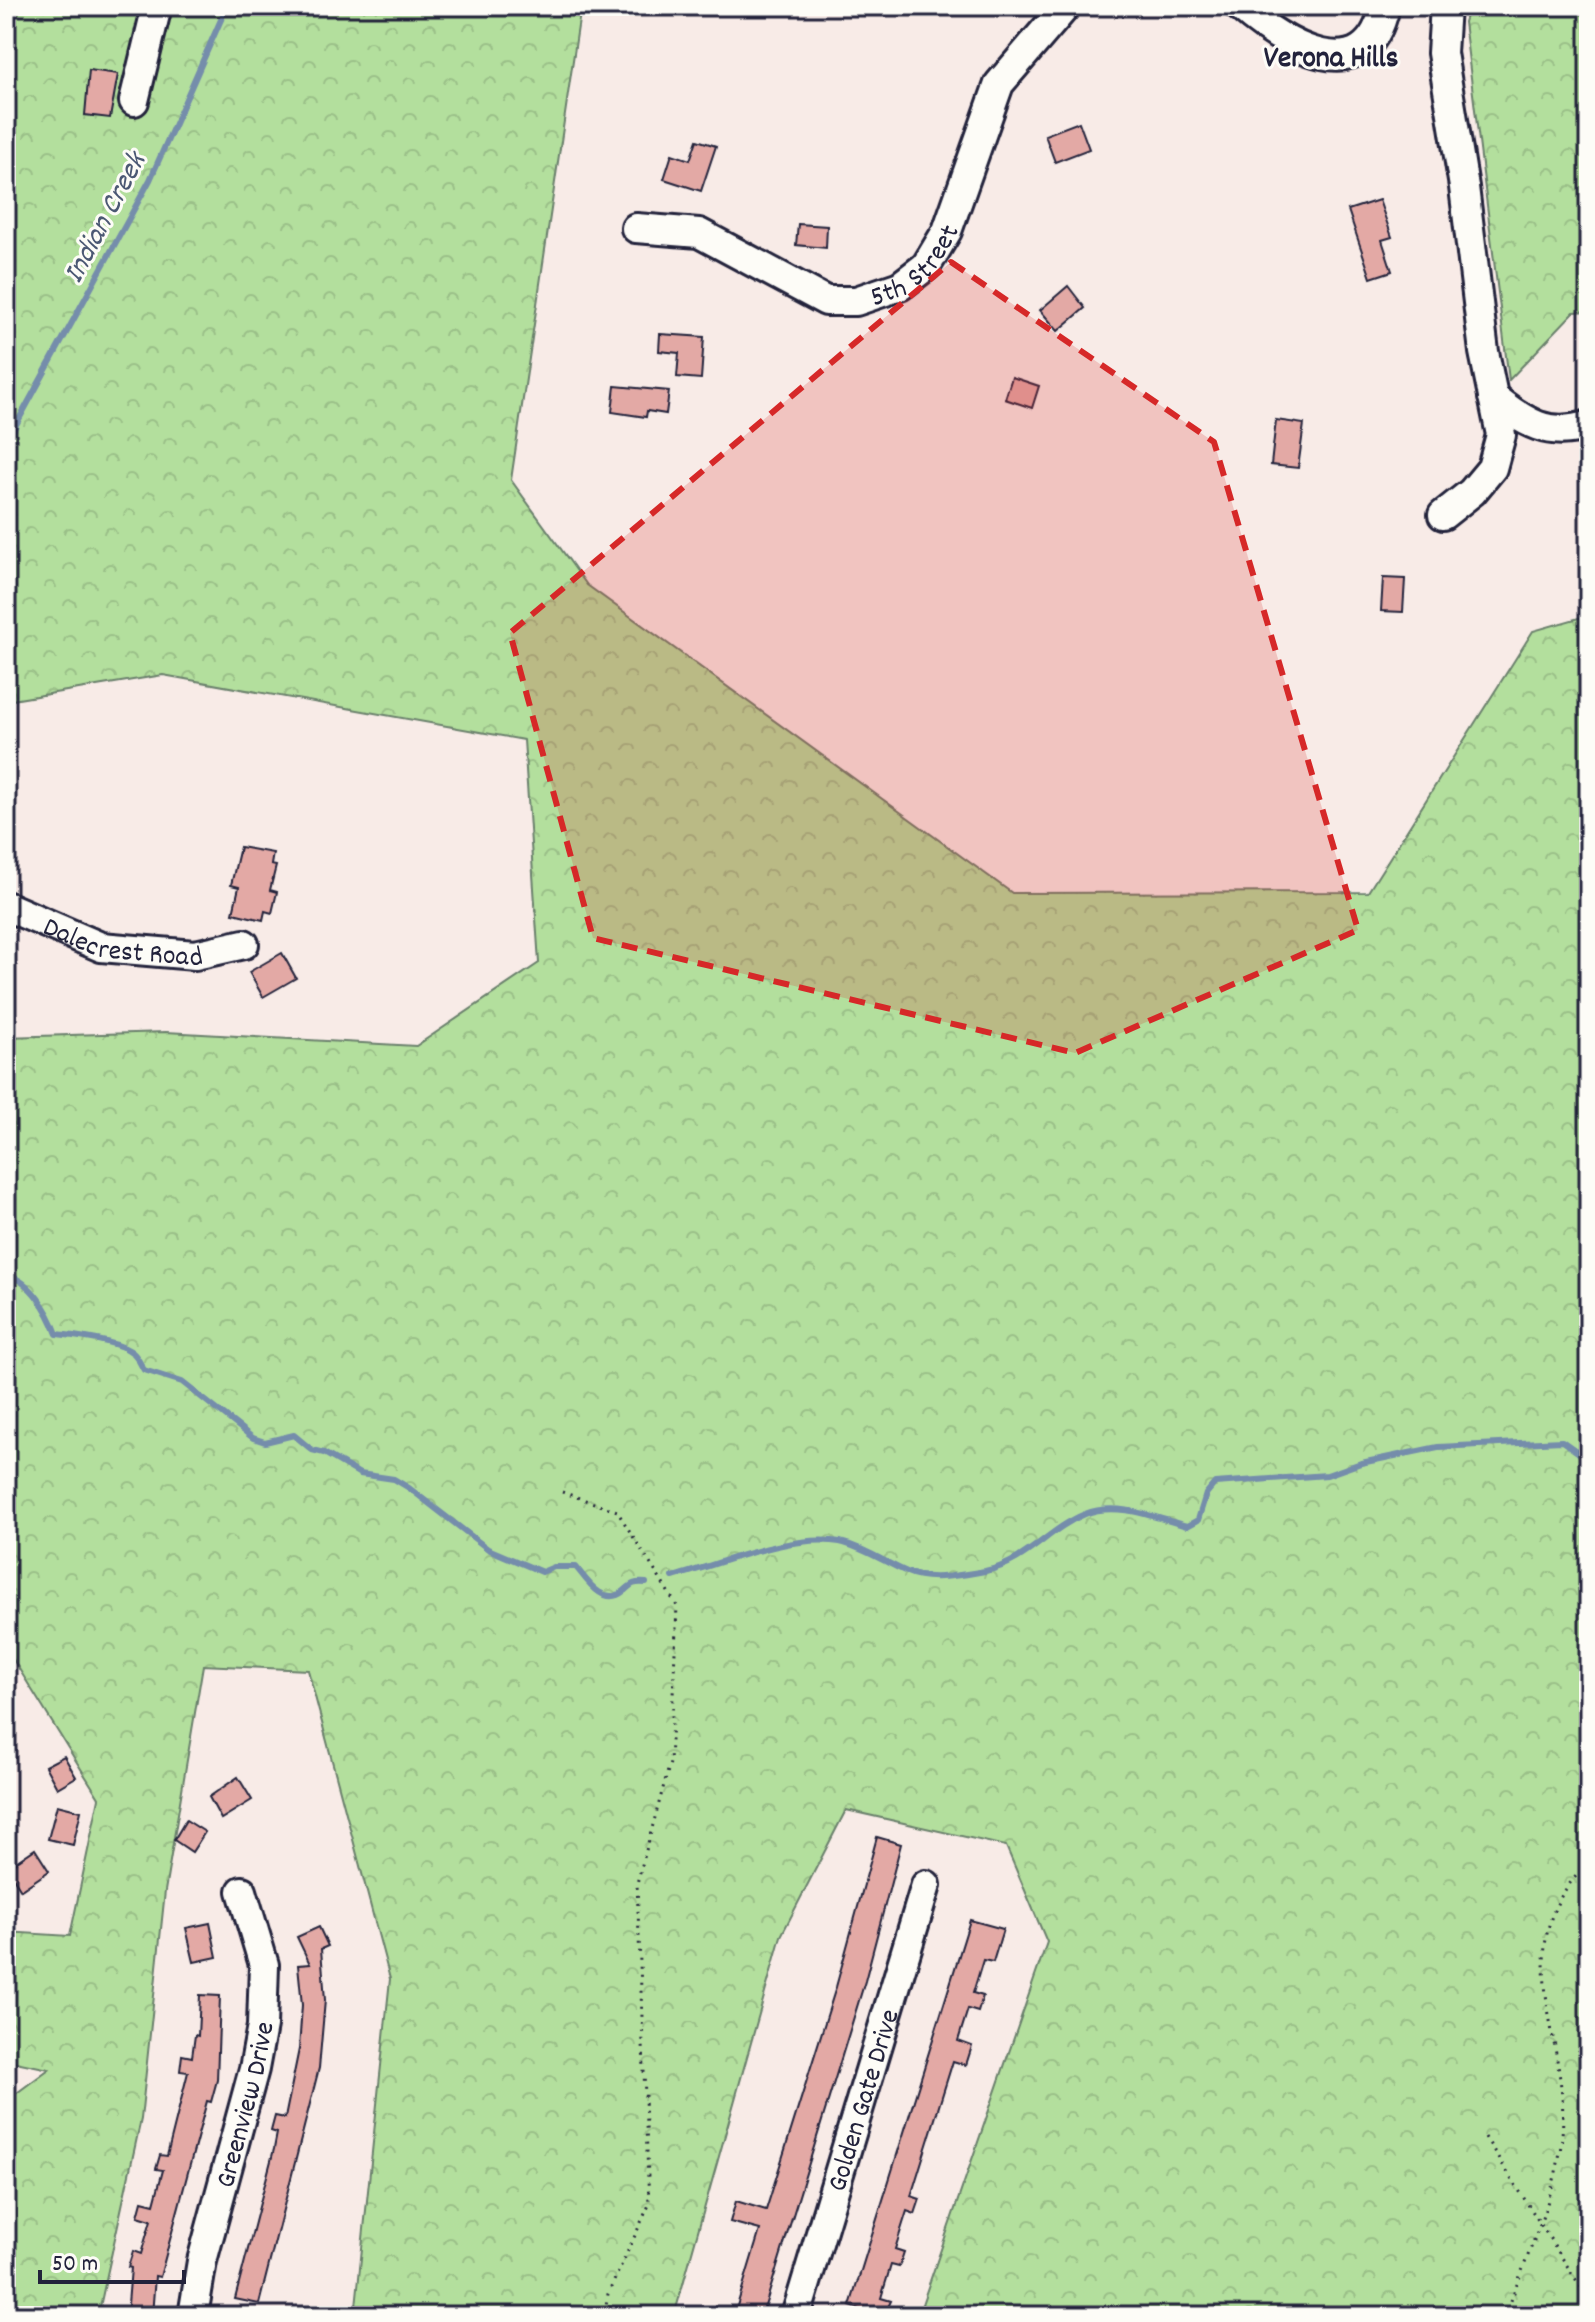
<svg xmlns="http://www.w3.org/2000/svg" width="1595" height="2322" font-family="Dekko,sans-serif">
  <defs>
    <pattern id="forest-crowns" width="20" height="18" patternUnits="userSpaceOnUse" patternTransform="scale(2)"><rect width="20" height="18" fill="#b3df9d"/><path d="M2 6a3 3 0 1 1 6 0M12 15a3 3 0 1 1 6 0" fill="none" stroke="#9abf88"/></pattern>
  </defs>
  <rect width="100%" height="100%" fill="#f8ebe7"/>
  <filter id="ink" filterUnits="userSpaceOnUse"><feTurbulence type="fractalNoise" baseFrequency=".0125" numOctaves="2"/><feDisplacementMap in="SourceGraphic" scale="16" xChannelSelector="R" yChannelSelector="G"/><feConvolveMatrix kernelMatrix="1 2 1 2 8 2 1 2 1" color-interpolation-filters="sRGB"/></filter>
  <g filter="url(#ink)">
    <g fill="url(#forest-crowns)" stroke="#6a806c" stroke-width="2">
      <path d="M6 6H581L511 480 587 585 1012 893 1368 892 1533 631 1589 615V2316H918L1047 1942 1006 1846 846 1810 781 1936 674 2316H355L390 1979 308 1670 203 1665 165 1891 141 2119 98 2316H6V2101L49 2069 6 2060V1932L70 1936 99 1798 6 1648V1037L166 1032 416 1046 539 963 524 740 163 675 6 701Z"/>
      <path d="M1469 6H1589V311L1574 312 1509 380 1464 22Z"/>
    </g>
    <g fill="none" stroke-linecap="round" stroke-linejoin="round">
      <g stroke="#748dab" stroke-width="6">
        <path d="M6 443 150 180 227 6"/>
        <path d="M6 1275C31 1280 49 1312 57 1334 75 1336 120 1341 133 1353 138 1357 140 1364 144 1370L182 1382 253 1438 265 1442 294 1435 312 1450 324 1453 360 1474 394 1479 409 1488 488 1549 542 1572 554 1567H576C586 1579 603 1608 624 1591 632 1584 633 1582 646 1583"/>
        <path d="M673 1577C720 1564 792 1533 840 1542 865 1548 884 1562 907 1572 929 1582 961 1575 985 1571 1026 1563 1048 1529 1085 1514 1117 1501 1156 1518 1187 1526L1198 1520 1206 1494 1215 1483 1327 1475 1361 1463 1438 1447 1562 1441 1589 1460"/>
      </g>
    </g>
    <g fill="#e3a9a5" stroke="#22223b" stroke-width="2">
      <path d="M89 70 118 74 110 118 85 115Z"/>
      <path d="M1079 122 1089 149 1055 162 1045 135Z"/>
      <path d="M697 140 716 146 701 191 664 179 672 154 690 160Z"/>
      <path d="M1379 200 1392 237 1382 240 1392 271 1371 278 1348 210Z"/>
      <path d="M798 224 827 226 826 248 796 245Z"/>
      <path d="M1068 286 1085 308 1058 331 1040 310Z"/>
      <path d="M660 334 704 337 701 379 677 377 679 353 659 351Z"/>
      <path d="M1012 377 1039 386 1032 408 1005 399Z"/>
      <path d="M615 386 669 391 666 414 647 411 646 417 612 412Z"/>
      <path d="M1276 420 1304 424 1298 468 1271 465Z"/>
      <path d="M1383 578 1405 579 1403 612 1381 611Z"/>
      <path d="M240 847 273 853 271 865 276 866 270 890 277 892 272 913 265 911 263 920 233 913 239 887 231 885Z"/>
      <path d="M282 953 296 978 263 997 249 972Z"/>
      <path d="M64 1756 76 1777 57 1788 45 1766Z"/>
      <path d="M238 1777 252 1800 221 1819 209 1797Z"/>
      <path d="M57 1805 81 1811 73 1845 48 1839Z"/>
      <path d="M186 1820 205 1832 192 1852 174 1840Z"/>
      <path d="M877 1837 901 1844 865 1981 762 2316H734L760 2230 730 2222 736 2201 766 2210 836 1987Z"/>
      <path d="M35 1849 49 1871 21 1890 7 1868Z"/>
      <path d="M970 1920 1003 1929 993 1962 983 1960 973 1993 983 1996 978 2012 968 2009 958 2041 972 2046 966 2065 953 2061 911 2196 920 2199 915 2214 907 2211 895 2249 904 2252 899 2267 891 2265 881 2298 891 2301 884 2316 850 2306Z"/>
      <path d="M210 1923 217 1957 194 1962 186 1928Z"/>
      <path d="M319 1927 328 1946 321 1949 325 2000 319 2068 259 2304 235 2299 274 2149 277 2133 271 2131 275 2116 285 2118 299 2049 302 2005 298 1965 310 1964 297 1937Z"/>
      <path d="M200 1995 220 1996 217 2080 211 2102 207 2101 160 2277 155 2276 152 2316H127L131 2268 128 2267 133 2251 141 2254 151 2220 138 2216 142 2201 154 2204 163 2170 156 2169 160 2155 167 2156 188 2072 180 2071 182 2055 192 2057 195 2035 198 2036Z"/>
    </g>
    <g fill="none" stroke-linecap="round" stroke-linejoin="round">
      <g stroke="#22223b" stroke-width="34">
        <g id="minor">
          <path d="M1239 6C1283 44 1366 96 1385 6"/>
          <path d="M134 101 157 6"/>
          <path id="s1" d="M636 228 699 233 826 301H856L900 286 926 266 947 231 999 84 1066 6"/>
          <path d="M1493 397C1525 423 1548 438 1589 425"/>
          <path d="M1443 515 1472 492 1492 468 1501 435 1484 352 1464 187 1442 53 1445 6"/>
          <path id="s2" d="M6 906 101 947 195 955 244 944"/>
          <path id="s3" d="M193 2316 202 2261 254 2069 262 2026 264 1965 242 1891"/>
          <path id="s4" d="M796 2316 926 1885"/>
        </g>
      </g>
      <g stroke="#22223b" stroke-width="3" stroke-dasharray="2 6" stroke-linecap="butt">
        <path d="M562 1492 617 1511 677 1606 670 1763 637 1883 649 2205 608 2294 604 2316"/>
        <path d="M1485 2137 1589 2300"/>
        <path d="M1506 2316C1524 2258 1557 2197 1562 2135 1571 2040 1501 1942 1589 1863"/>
      </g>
      <use href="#minor" stroke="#fdfcf7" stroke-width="28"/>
    </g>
  </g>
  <path fill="#d62828" fill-opacity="0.2" stroke="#d62828" stroke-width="6" stroke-dasharray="16 10" stroke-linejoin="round" d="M951 262 1214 442 1358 930 1075 1053 593 938 510 633Z"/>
  <g text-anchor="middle" stroke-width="6" stroke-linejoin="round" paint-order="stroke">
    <g font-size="28" fill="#22223b" stroke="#fdfcf7">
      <text dy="10" stroke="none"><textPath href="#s1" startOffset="308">5th Street</textPath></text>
      <text dy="10" stroke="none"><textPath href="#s2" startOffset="124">Dalecrest Road</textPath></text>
      <text dy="10" stroke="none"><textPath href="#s4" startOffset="226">Golden Gate Drive</textPath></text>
      <text dy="10" stroke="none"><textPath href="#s3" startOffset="218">Greenview Drive</textPath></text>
    </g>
    <g font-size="30" font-weight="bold" fill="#22223b" stroke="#fdfcf7">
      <text x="1331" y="66">Verona Hills</text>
    </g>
    <g font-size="30" font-style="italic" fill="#4b5873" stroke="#fdfcf7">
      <text transform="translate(103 217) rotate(-62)" y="10">Indian Creek</text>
    </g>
  </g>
  <rect width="1595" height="2322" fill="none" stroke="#fdfcf7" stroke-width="32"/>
  <rect x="16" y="16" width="1563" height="2290" fill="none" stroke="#22223b" stroke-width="3" filter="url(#ink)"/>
  <path d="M40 2270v12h144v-12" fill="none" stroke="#22223b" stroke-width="4"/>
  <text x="52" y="2270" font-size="24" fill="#22223b" stroke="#fdfcf7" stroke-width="6" paint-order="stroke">50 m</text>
</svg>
